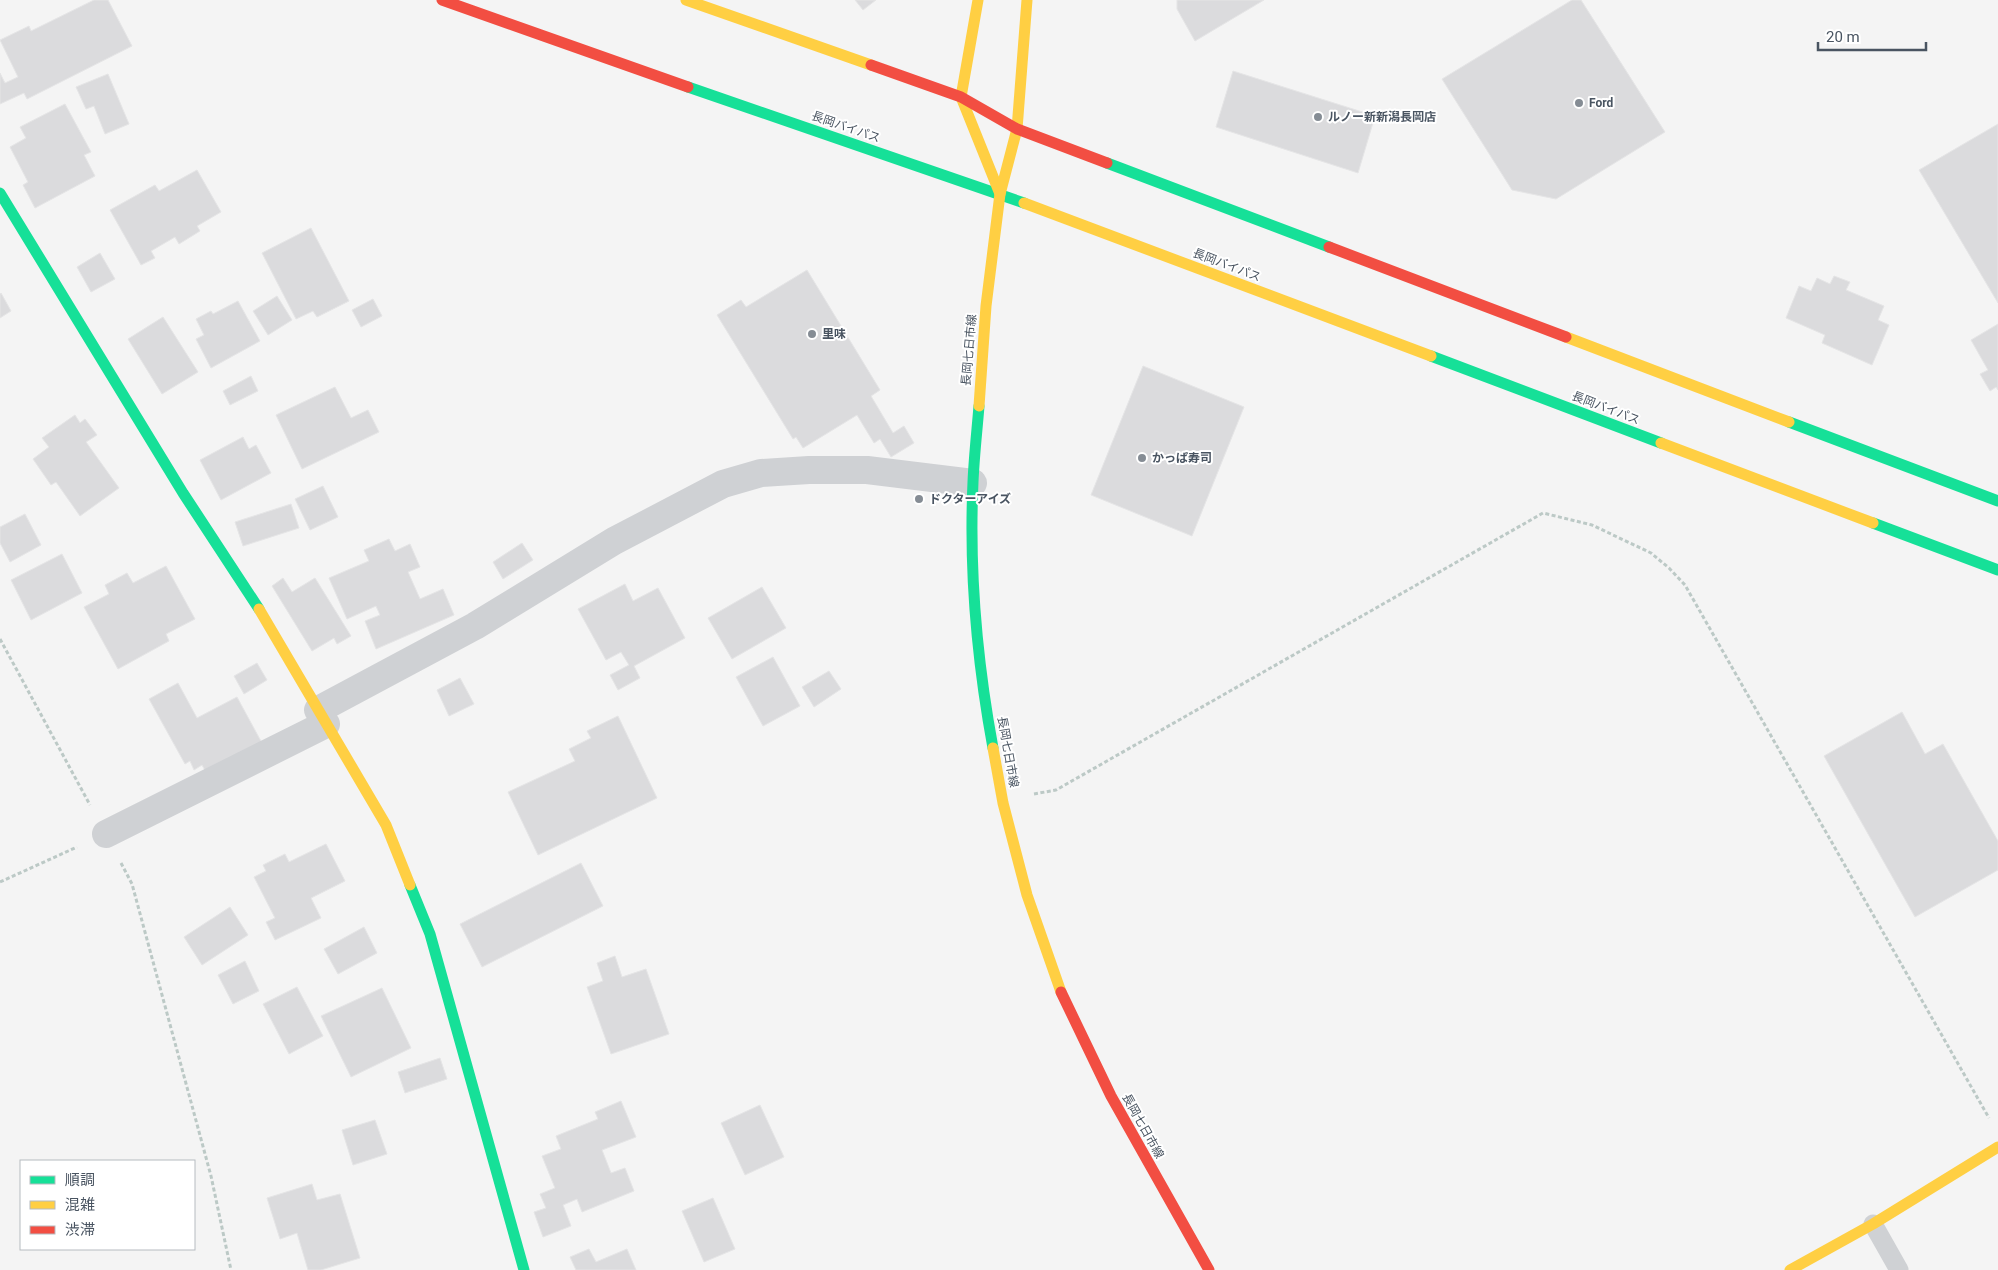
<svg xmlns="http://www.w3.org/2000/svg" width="1998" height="1270" font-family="Roboto,'Noto Sans JP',sans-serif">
  <rect width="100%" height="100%" fill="#f4f4f4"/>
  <g fill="#dbdbdd" stroke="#e5e5e6">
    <path d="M94 0H108L132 46 27 99 24 93 0 104V73L5 83 18 77 0 40 29 26 31 31Z"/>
    <path d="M855 0H876L863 10Z"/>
    <path d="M1177 0H1264L1195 41 1177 9Z"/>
    <path d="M1572 0H1581L1665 132 1556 199 1512 190 1442 79Z"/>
    <path d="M1233 71 1375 116 1358 173 1216 127Z"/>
    <path d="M108 74 129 124 105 134 94 106 86 109 76 87Z"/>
    <path d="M65 104 91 152 84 155 95 176 35 208 23 185 28 182 10 147 26 138 20 127Z"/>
    <path d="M1998 124V303L1919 170Z"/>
    <path d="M197 170 221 212 197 226 200 231 179 244 175 237 151 251 155 258 141 265 110 210 155 185 159 191Z"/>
    <path d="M311 228 349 301 317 317 313 311 296 319 262 253Z"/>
    <path d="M100 253 115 279 91 292 77 267Z"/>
    <path d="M807 270 880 390 871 396 893 433 904 426 914 443 891 457 880 439 874 443 857 415 803 448 796 437 793 439 717 315 741 300 746 307Z"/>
    <path d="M1834 276 1850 282 1846 290 1884 306 1878 320 1889 325 1872 365 1822 343 1825 335 1786 318 1799 286 1811 291 1817 278 1830 284Z"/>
    <path d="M1 293 11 311 0 318V294Z"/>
    <path d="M277 296 292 320 268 335 253 311Z"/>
    <path d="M373 299 382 316 361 327 352 310Z"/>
    <path d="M238 301 260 341 211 368 196 339 204 335 196 319 211 311 213 314Z"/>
    <path d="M163 317 198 372 162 394 128 339Z"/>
    <path d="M1998 324V390L1996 387 1990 391 1980 374 1988 370 1971 340Z"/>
    <path d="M1143 366 1244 407 1192 536 1091 495Z"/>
    <path d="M251 376 258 391 230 405 223 391Z"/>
    <path d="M335 387 351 418 368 410 379 432 302 469 276 415Z"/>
    <path d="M75 415 80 423 85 419 97 435 86 442 119 488 80 516 56 482 51 485 33 459 49 447 42 438Z"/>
    <path d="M243 437 249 449 256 445 271 473 221 500 200 460Z"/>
    <path d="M323 486 338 517 310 530 295 499Z"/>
    <path d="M291 504 299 528 243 546 235 522Z"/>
    <path d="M25 514 41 545 10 562 0 543V527Z"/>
    <path d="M389 539 395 551 410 544 420 567 408 572 420 599 443 589 454 615 376 649 365 621 380 615 376 606 347 619 329 578 369 561 364 550Z"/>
    <path d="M522 543 533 560 503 579 493 562Z"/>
    <path d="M62 554 82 593 31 620 11 580Z"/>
    <path d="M166 566 195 619 166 634 169 641 118 669 84 607 109 594 105 585 127 573 133 583Z"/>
    <path d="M283 578 292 592 315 578 351 636 337 644 334 638 312 651 272 586Z"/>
    <path d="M625 584 633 601 658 588 685 638 634 666 640 678 618 690 610 675 629 665 621 652 606 660 578 609Z"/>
    <path d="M762 587 786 628 732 659 708 618Z"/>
    <path d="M773 657 800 706 763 726 736 677Z"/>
    <path d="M257 663 267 680 244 694 234 676Z"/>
    <path d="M829 671 841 689 814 707 802 687Z"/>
    <path d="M460 678 474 704 449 716 437 690Z"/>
    <path d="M178 683 197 718 237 697 262 743 207 774 202 765 194 770 190 761 185 764 149 699Z"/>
    <path d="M1902 712 1925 754 1943 744 1998 841V870L1915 917 1824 756Z"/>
    <path d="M618 716 657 798 538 855 508 792 575 761 569 749 591 738 587 731Z"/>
    <path d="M326 844 345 881 311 898 321 918 275 940 266 922 275 918 254 877 266 871 263 865 285 854 289 862Z"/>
    <path d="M581 863 603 906 482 967 460 924Z"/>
    <path d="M230 907 248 935 202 965 184 937Z"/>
    <path d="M364 927 377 953 338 974 324 949Z"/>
    <path d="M615 956 622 977 646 969 669 1034 611 1054 587 987 603 981 597 963Z"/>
    <path d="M245 961 259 991 233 1004 218 975Z"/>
    <path d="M297 987 323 1036 289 1054 263 1004Z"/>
    <path d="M382 988 411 1048 351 1077 321 1016Z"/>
    <path d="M440 1058 447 1079 405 1093 398 1072Z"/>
    <path d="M621 1101 636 1137 602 1150 611 1173 625 1168 634 1191 582 1212 577 1199 563 1205 571 1226 543 1237 534 1212 546 1208 540 1194 555 1188 542 1156 561 1149 556 1136 598 1119 595 1112Z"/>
    <path d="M760 1105 784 1157 745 1175 721 1123Z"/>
    <path d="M375 1120 387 1154 353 1165 342 1130Z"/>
    <path d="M312 1184 317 1200 340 1194 360 1258 321 1270H308L297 1233 280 1239 267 1198Z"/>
    <path d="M713 1198 735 1249 704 1262 682 1211Z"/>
    <path d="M589 1249 596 1262 627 1249 636 1270H576L570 1257Z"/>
  </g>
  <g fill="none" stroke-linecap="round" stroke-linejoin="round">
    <g stroke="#bcc9c6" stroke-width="3" stroke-dasharray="4 2.5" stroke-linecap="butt">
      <path d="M0 639 90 805"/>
      <path d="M1034 794 1056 790 1543 513 1592 525 1651 553 1669 568 1685 585 1989 1118"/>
      <path d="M121 863 132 884 211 1176 231 1270"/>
      <path d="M0 882 77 847"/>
    </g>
    <path stroke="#cfd1d4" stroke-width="19" d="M1873 1224 1899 1270"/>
    <g stroke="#cfd1d4" stroke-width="28">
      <path d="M318 710 475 626 614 541 723 484 761 473 809 470H867L973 483"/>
      <path d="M106 834 326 724"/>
    </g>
    <g stroke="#16e098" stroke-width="11">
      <path d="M688 87 1024 203"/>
      <path d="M1107 163 1329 247"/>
      <path d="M0 193 183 493 259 609"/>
      <path d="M1431 356 1661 443"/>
      <path d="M979 406C977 431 974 457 973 482 969 570 977 661 993 748"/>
      <path d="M1789 422 1998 501"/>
      <path d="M1873 523 1998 570"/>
      <path d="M410 885 430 934 524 1270"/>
    </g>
    <g stroke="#ffcf43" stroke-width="11">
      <path d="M686 0 871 65"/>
      <path d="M978 0 961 97 1000 194"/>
      <path d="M1024 203 1431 356"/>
      <path d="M1566 337 1789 422"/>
      <path d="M979 406 986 306 1000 194 1017 129 1027 0"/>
      <path d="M1661 443 1873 523"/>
      <path d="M259 609 386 825 410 885"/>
      <path d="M993 748 1003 803 1027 895 1061 992"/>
      <path d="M1790 1270 1873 1224 1998 1147"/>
    </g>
    <g stroke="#f24e42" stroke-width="11">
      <path d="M442 0 688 87"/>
      <path d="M871 65 961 97 1017 129 1107 163"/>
      <path d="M1329 247 1566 337"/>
      <path d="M1061 992 1111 1096 1209 1270"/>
    </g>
  </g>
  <g fill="#858c94" stroke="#fff" stroke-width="2">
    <circle cx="1579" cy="103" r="5"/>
    <circle cx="1318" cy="117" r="5"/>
    <circle cx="812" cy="334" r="5"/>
    <circle cx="1142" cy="458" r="5"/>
    <circle cx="919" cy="499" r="5"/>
  </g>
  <g text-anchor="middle" stroke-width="4" stroke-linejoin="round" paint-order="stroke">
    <g font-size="12" font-weight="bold" fill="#495461" stroke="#fff" text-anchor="start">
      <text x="1589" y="107">Ford</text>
      <text x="1328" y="121">ルノー新新潟長岡店</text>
      <text x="822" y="338">里味</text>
      <text x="1152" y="462">かっぱ寿司</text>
      <text x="929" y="503">ドクターアイズ</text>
    </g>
    <g font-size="12" fill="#495461" stroke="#fff">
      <text transform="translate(846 127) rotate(19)" y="4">長岡バイパス</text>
      <text transform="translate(1227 265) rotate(21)" y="4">長岡バイパス</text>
      <text transform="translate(969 350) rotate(-85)" y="4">長岡七日市線</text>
      <text transform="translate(1606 408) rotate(21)" y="4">長岡バイパス</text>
      <text transform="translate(1008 752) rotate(80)" y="4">長岡七日市線</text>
      <text transform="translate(1143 1126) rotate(61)" y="4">長岡七日市線</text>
    </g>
  </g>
  <rect x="20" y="1160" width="175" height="90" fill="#ffffff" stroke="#b6bbc0"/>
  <rect x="30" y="1176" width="25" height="8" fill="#16e098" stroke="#b6bbc0"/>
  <text x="65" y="1185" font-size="15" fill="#495461">順調</text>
  <rect x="30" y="1201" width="25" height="8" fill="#ffcf43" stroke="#b6bbc0"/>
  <text x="65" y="1210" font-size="15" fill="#495461">混雑</text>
  <rect x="30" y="1226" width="25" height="8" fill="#f24e42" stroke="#b6bbc0"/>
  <text x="65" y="1235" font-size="15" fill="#495461">渋滞</text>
  <path d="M1818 42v8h108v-8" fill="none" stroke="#495461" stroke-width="2.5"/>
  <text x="1826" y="42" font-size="15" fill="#495461" stroke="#ffffff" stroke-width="4" paint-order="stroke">20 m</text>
</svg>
